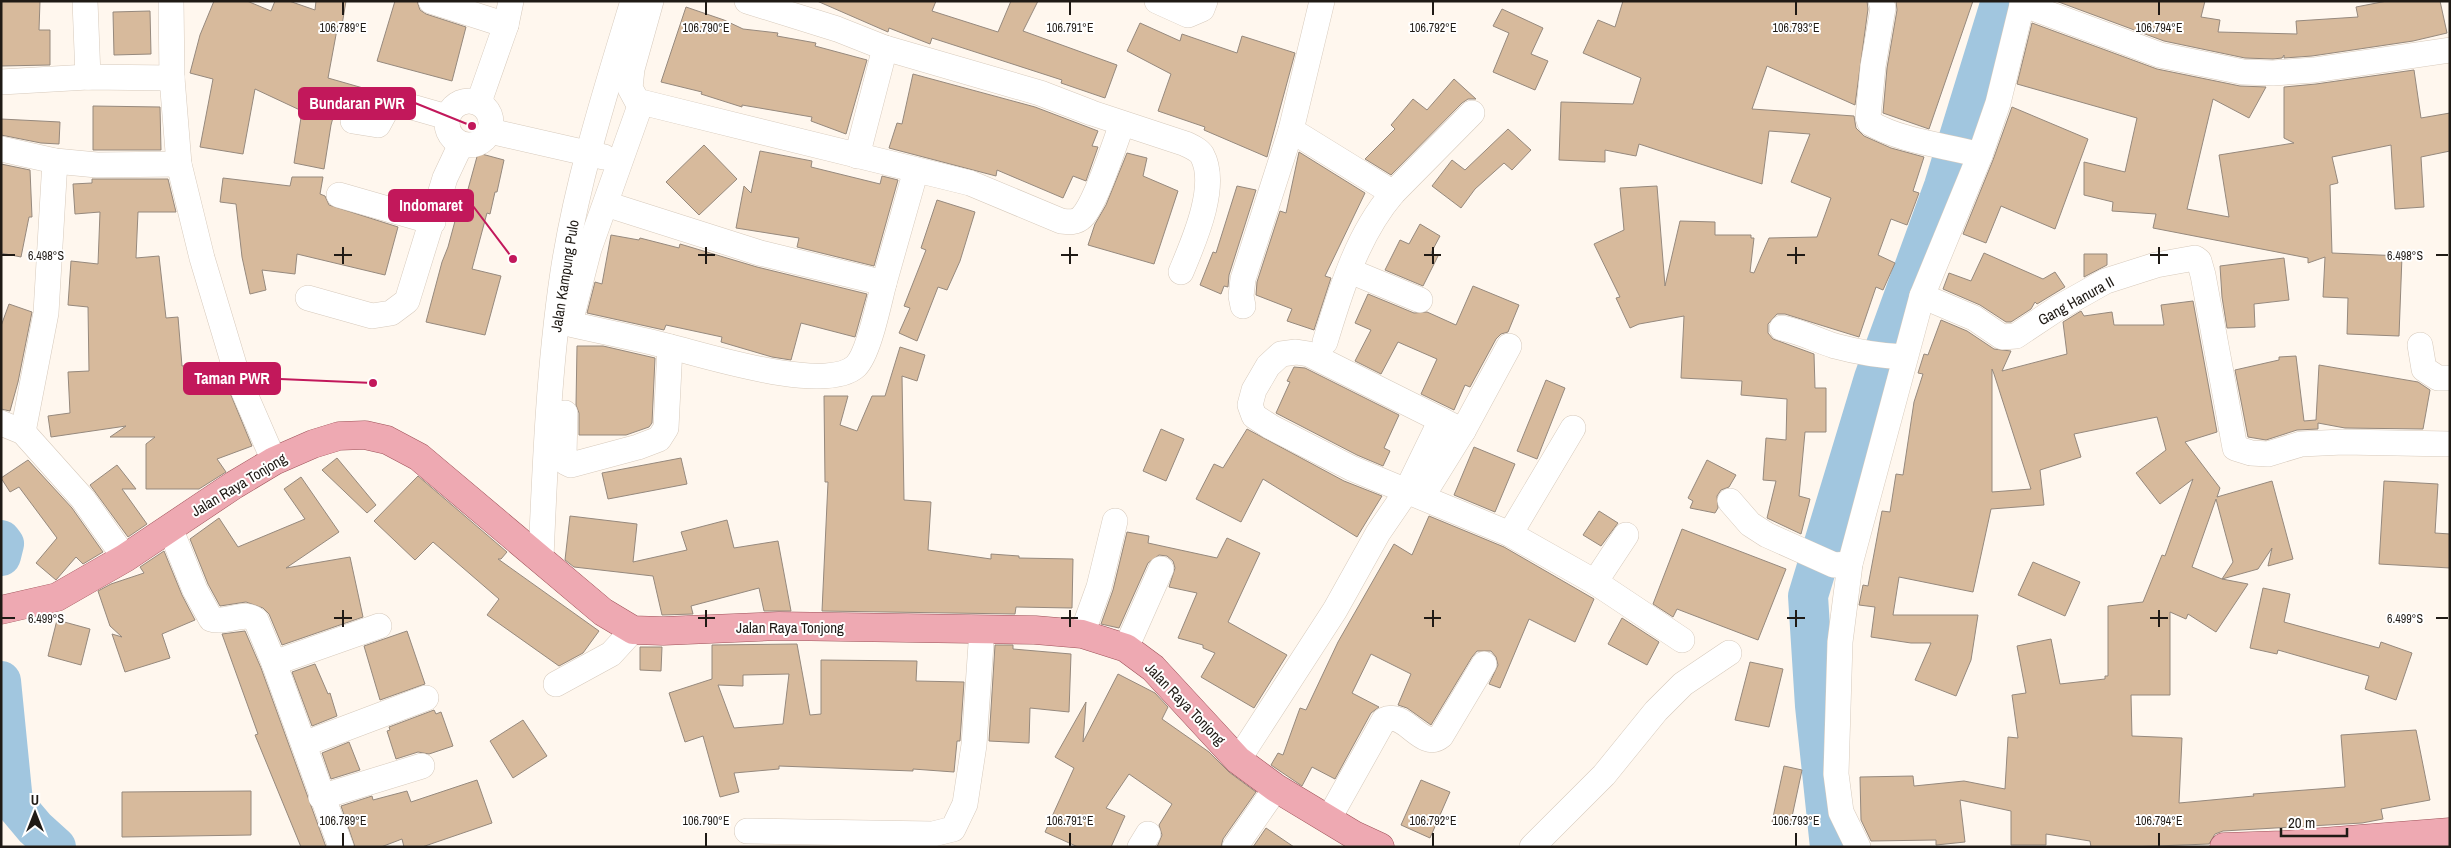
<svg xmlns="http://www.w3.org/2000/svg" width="2451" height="848" font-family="'Archivo Narrow',sans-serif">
  <rect width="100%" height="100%" fill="#fff7ee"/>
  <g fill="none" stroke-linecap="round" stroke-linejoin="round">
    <g stroke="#a1c6df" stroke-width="40">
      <path d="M1 540 4 544 1 556"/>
      <path d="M1 681 13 802 35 828 56 847"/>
      <path d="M1830 847 1815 706 1808 596 1874 378 1944 186 2001 1"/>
    </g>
  </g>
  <g fill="#d7ba9c" stroke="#96897d" fill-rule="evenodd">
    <path d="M1 1H40L39 30H50V65L1 66Z"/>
    <path d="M214 1H247L271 11 275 1H289L315 10 316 1H346L342 25 338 24 328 78 363 88 358 107 337 103 331 125 324 169 294 163 302 111 255 89 243 154 200 147 213 79 190 73 200 35Z"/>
    <path d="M395 1H417L420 10 426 14 466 27 452 81 377 61Z"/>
    <path d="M817 1H936L932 11 998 32 1011 1H1038L1023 31 1117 65 1105 98 1061 83 1062 80 932 38 930 44 889 28 888 32Z"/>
    <path d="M1623 1H1867L1868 9 1855 105 1767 66 1752 109 1854 116 1856 128 1864 136 1891 148 1924 157 1913 191 1919 193 1907 225 1891 219 1878 255 1895 263 1883 290 1876 287 1859 337 1785 314H1777L1768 324V333L1773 339 1814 354 1815 388H1826V432H1805L1799 496 1810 499 1801 534 1767 518 1776 481 1763 480 1766 438 1786 440 1787 399 1741 395 1742 381 1681 378 1684 316 1639 324 1630 328 1616 298 1620 297 1594 244 1624 230 1620 188 1657 186 1665 286 1680 221 1715 222V235H1751V238H1754L1750 272 1754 273 1769 238 1817 237 1831 198 1791 182 1810 134 1769 131 1762 184 1639 144 1636 156 1605 150V162L1559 160 1561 102 1633 104 1641 78 1583 53 1598 20 1615 27Z"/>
    <path d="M1896 1H1973L1929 129 1883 113 1887 68 1897 10Z"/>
    <path d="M2056 1H2205L2201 17 2220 20 2218 32 2297 34 2296 21 2358 17 2356 7 2387 1H2440L2447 33 2413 41 2312 56 2284 58V55L2282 58 2273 59 2245 58 2164 41Z"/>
    <path d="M686 7 724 20 743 29 778 33 777 36 816 43 815 46 867 60 846 134 811 121 812 117 742 105V107L701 94 702 92 661 82Z"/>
    <path d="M1502 9 1543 28 1531 54 1548 61 1535 90 1493 72 1509 33 1493 26Z"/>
    <path d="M150 11 151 54 114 55 113 12Z"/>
    <path d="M1140 23 1180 41 1182 34 1237 53 1242 36 1295 53 1267 157 1204 130 1205 127 1158 111 1171 74 1127 51Z"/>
    <path d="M2032 23 2157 69 2240 86 2266 87 2249 118 2213 99 2187 209 2229 217 2219 155 2294 143 2284 138V87L2316 84 2414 70 2421 118 2450 113V151L2421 157 2424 207 2395 209 2391 145 2332 157 2338 183 2330 185 2332 253 2402 256 2399 336 2347 334 2348 298 2323 297 2325 257 2308 263V258L2153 228 2156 214 2112 211 2113 202 2084 195V162L2125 172 2137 118 2017 84Z"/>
    <path d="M913 74 1035 107 1098 131 1092 146 1098 147 1086 181 1073 176 1063 198 997 170 996 176 889 148 897 123 902 124Z"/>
    <path d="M1454 79 1476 99H1468L1462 103 1391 175 1365 159 1395 129 1391 125 1413 99 1427 110Z"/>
    <path d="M93 106 160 107 161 150H93Z"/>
    <path d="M2012 107 2088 139 2055 229 2001 206 1986 243 1963 234 1993 160Z"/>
    <path d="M1 119 60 122 59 144 41 143 1 135Z"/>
    <path d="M1508 129 1531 150 1512 170 1504 163 1475 189 1461 208 1432 186 1452 160 1465 170Z"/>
    <path d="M704 145 737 179 699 215 666 182Z"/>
    <path d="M760 151 812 161 811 167 880 184 882 176 898 180 874 266 797 247 799 238 736 228 744 186 751 193Z"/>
    <path d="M1299 152 1365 193 1325 276 1331 278 1314 330 1287 321 1292 309 1256 295 1257 282 1280 211 1286 213Z"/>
    <path d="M478 153 504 160 497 192H495L490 214 487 213 472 269 501 276 485 335 426 322 442 262 448 247 458 210 462 211Z"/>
    <path d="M1127 153 1147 158 1143 176 1178 191 1154 264 1088 245 1095 224 1106 205Z"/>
    <path d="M1 164 30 170 32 217H29L21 257 1 253Z"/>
    <path d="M292 177H323L320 194 325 196 329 205 398 227 385 275 297 254 295 274 262 270 266 290 250 294 242 257 236 204 220 202 223 178 290 186Z"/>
    <path d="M92 179H168L176 212H138L136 258 159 256 166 318 178 317 182 366 196 365 197 372 219 366 252 446 217 459 226 472 199 489H146V444L155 437H110L126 426 51 437 48 416 70 413 68 372 89 371 88 307 68 305 71 261 98 264 100 212 75 214 73 184 92 183Z"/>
    <path d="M1237 186 1256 190 1229 275 1228 287 1224 286 1221 294 1200 285 1213 252 1216 253Z"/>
    <path d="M937 200 975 212 960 261 947 290 938 287 917 341 899 333 910 308 904 306 926 250 921 248Z"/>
    <path d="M1420 224 1440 236 1431 253 1438 256 1423 286 1385 270 1400 240 1409 244Z"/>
    <path d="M611 235 639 240 640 238 679 248 680 244 757 267 867 294 855 337 801 323 791 360 772 357 721 342 722 337 666 325 664 330 587 313 595 282 602 284Z"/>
    <path d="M1984 253 2043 279 2055 272 2065 287 2037 304 2035 302 2031 309 2011 322H2006L1980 305 1943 289 1949 273 1971 281Z"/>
    <path d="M2084 254H2107V265L2084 277Z"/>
    <path d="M2284 258 2289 300 2254 304 2255 327 2227 328 2222 297 2220 266Z"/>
    <path d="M1473 286 1519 305 1508 332 1501 334 1496 339 1470 387 1465 385 1454 410 1421 394 1437 359 1398 342 1381 374 1355 361 1371 330 1355 323 1368 294 1414 313 1427 312 1456 325Z"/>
    <path d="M2193 301 2217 432 2185 442 2220 488 2217 497 2272 481 2293 559 2268 566 2272 548 2258 569 2222 579 2233 562 2216 499 2192 567 2222 579 2248 584 2216 632 2188 614 2186 619 2170 612V695H2131L2132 736 2182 738 2179 803 2254 796 2253 794 2345 787 2341 735 2416 730 2430 800 2381 809 2383 819 2362 823 2223 831 2215 834 2209 844 2129 847H2091L2090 841 2046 834V845H2011V811L1960 800 1965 842 1936 845V840L1871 841 1861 820 1860 777 1913 776 1914 786 1964 781 2005 789 2008 737 2018 738 2012 695 2026 693 2017 646 2051 639 2060 684 2105 679V676H2108V606L2143 602 2162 555 2165 556 2193 479 2160 504 2136 473 2166 450 2157 417 2074 434 2081 457 2040 470 2044 505 1991 509 1973 592 1899 577 1893 615H1978L1971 660 1956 696 1915 680 1931 643H1911L1871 637 1875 607 1859 605 1863 585 1868 586 1882 511 1890 512 1896 474 1903 475 1914 402 1923 374 1918 373 1924 354 1928 355 1941 320 1967 331 1994 349 2011 351 2002 371 2067 354 2063 322 2081 311 2084 316 2112 312 2114 325H2164L2161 305ZM1992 369 1994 374 2031 489 1992 492Z"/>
    <path d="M9 304 32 312 18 382 10 411 1 409V326Z"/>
    <path d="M577 346H603L655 358 652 423 649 427 626 435H579V413L576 405Z"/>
    <path d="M900 347 925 355 917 381 902 376 904 500 931 502 928 550 991 559V554L1019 556V558L1073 559 1072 608 1016 607 1015 614 822 611 828 482H825L824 396H848L840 425 857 431 872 396H885Z"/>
    <path d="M2296 356 2304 421 2316 420 2319 365 2418 382 2430 390 2423 429 2345 428 2318 423V429L2297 430 2266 440 2248 437 2235 370 2279 360V357Z"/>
    <path d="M1294 367 1305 368 1399 415 1384 448 1390 451 1383 466 1357 455 1276 413 1290 382 1287 381Z"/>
    <path d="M1546 380 1565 388 1537 459 1517 451Z"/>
    <path d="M1161 429 1184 439 1166 481 1143 471Z"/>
    <path d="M1247 429 1344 481 1382 496 1357 537 1263 479 1241 522 1196 499 1214 464 1223 468Z"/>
    <path d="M1474 447 1515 464 1495 512 1454 495Z"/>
    <path d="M337 458 376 505 367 513 322 470Z"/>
    <path d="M681 458 687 484 608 499 602 473Z"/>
    <path d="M28 460 72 508 103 552 83 564 76 557 56 580 36 563 57 538 19 487 10 492 1 478Z"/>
    <path d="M1707 460 1736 475 1729 487 1721 490 1717 496 1718 508 1715 513 1690 508 1693 501 1688 498Z"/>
    <path d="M117 465 136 489H122L147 524 128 537 90 485Z"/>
    <path d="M418 476 507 552 501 559H498L599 631 583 653 559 666 487 615 499 599 433 542 415 560 374 521Z"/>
    <path d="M301 477 339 532 286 568 350 557 363 617 282 645 269 614 263 608 246 602 220 606 208 584 190 539 219 518 238 547 305 519 284 489Z"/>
    <path d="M2384 481 2438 484 2435 533 2450 534V568L2379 564Z"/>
    <path d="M1599 511 1618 523 1601 546 1583 535Z"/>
    <path d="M570 516 637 524 633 562 687 550 681 532 727 520 734 548 778 541 791 611H764L759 588 691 606 693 614 662 615 653 576 574 567 565 560Z"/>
    <path d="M1429 516 1504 547 1594 599 1575 642 1529 619 1500 688 1489 684 1498 665 1496 657 1491 651H1477L1472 657 1431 725 1407 708 1398 705 1411 674 1371 654 1352 693 1379 707 1371 713 1335 779 1312 767 1302 786 1271 765 1278 753 1283 755 1300 708 1306 710 1338 642 1394 544 1412 555Z"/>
    <path d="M1682 529 1786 569 1758 640 1677 609 1673 617 1653 604Z"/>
    <path d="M1127 532 1149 536 1148 543 1217 558 1227 538 1260 553 1228 622 1287 655 1254 708 1201 677 1215 653 1203 648V645L1178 638 1197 593 1169 587 1175 568 1173 561 1167 556 1159 555 1148 563 1119 628 1101 624 1113 590Z"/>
    <path d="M164 551 182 595 195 620 162 634 170 658 125 672 112 634 122 637 110 626 98 591 111 584 144 573 140 567Z"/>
    <path d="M2033 562 2080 582 2065 616 2018 595Z"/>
    <path d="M2263 588 2290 594 2284 622 2379 648 2381 642 2412 653 2396 700 2365 689 2369 676 2278 650 2277 654 2250 648Z"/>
    <path d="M1622 618 1659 642 1647 665 1608 644Z"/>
    <path d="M57 620 90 629 81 665 48 656Z"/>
    <path d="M245 631 261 668 326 847H301L255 735 258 734 222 634Z"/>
    <path d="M407 631 425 684 380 700 364 646Z"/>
    <path d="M797 644 810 715 821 714V660L917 661 916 681 964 682 960 741H957L954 772 913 769V771L779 766V769L734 773 739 792 720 797 703 736 685 742 669 693 712 679V645ZM789 674 783 724 734 728 718 685 743 686V675Z"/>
    <path d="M995 645H1013V649L1071 654 1069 712 1030 708 1029 743 989 741Z"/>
    <path d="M640 647H662L661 671 640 670Z"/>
    <path d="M1750 662 1783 669 1769 727 1735 720Z"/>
    <path d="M315 664 328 694 330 693 337 716 312 726 292 672Z"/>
    <path d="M1118 674 1155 693 1168 707 1162 719 1209 752 1229 772 1256 792 1223 839 1221 847H1157L1162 835 1159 825 1172 804 1129 774 1106 808 1125 816 1111 847H1078L1045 832 1074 768 1055 757 1086 702 1083 742Z"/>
    <path d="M434 710 436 714 441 712 453 746 429 754 418 752 396 759 387 731 390 730 389 727Z"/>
    <path d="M523 720 547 756 513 778 490 741Z"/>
    <path d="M349 742 360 770 331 779 322 753Z"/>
    <path d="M1784 766 1802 770 1790 826 1772 822Z"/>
    <path d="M477 780 492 823 422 847H404L402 839 381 847H355L341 806 372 796 373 800 407 791 411 802Z"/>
    <path d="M1421 780 1450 792 1430 838 1401 825Z"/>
    <path d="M251 791V835L122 837V792Z"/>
    <path d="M1266 828 1294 847H1253Z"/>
  </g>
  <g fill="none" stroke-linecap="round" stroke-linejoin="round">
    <g stroke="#d7cabc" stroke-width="26">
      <g id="minor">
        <path d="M85 1 88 77"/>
        <path d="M171 1 172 78 179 164 202 258 238 378 274 461"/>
        <path d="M431 1 506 25"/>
        <path d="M651 1 632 69 630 88 637 101 970 183 1061 221C1069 222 1076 223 1082 217 1096 203 1114 145 1122 124"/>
        <path d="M747 1 837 29 885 48 1040 93 1092 113 1186 144C1192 147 1199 150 1202 155 1219 186 1193 243 1181 272"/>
        <path d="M1157 1 1188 15 1202 9 1205 1"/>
        <path d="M1322 1 1291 130 1393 193 1472 113"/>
        <path d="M1881 1 1883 8 1873 66 1868 117 1870 123C1903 142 1944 145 1980 155"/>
        <path d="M2022 4 2160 55 2243 72 2273 73 2314 70 2450 50"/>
        <path d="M1 82 88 77 172 78"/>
        <circle cx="469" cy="123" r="22"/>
        <path d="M479 102 506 25 511 1"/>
        <path d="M353 121 378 125 391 101 447 117"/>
        <path d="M490 131 604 157"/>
        <path d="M1 149 55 161 97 165 179 164"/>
        <path d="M857 156 885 48"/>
        <path d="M339 195 433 222"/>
        <path d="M606 204 760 253 884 283 916 170"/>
        <path d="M1350 271 1420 300"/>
        <path d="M1922 296 1974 318 2002 337 2016 336 2058 308 2106 281 2156 265 2195 258 2199 261 2203 275 2235 448 2251 453 2268 454 2301 444 2343 442 2450 444"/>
        <path d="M308 298 372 316 391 313 407 301 445 178 461 144"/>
        <path d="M1243 306 1241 296 1243 279 1291 130"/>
        <path d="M570 323 589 249 641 103"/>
        <path d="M570 324C604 332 637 338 671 347 707 356 827 394 856 366 869 353 879 302 884 283"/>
        <path d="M1782 328C1802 332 1816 340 1835 346 1857 352 1882 356 1905 357"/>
        <path d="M1325 342C1341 290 1357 235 1393 193"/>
        <path d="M2420 345 2424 369 2438 378H2450"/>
        <path d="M1509 346 1463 431 1309 354 1296 352 1281 354 1268 366 1254 390 1250 405 1254 416 1271 427 1351 468 1510 534 1595 582 1682 640"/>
        <path d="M565 413 564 456 565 462 571 465 638 447 659 439 666 428 670 347"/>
        <path d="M1 423 23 432 83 499 125 558"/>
        <path d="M23 432 46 313 55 161"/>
        <path d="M1422 497 1463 431"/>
        <path d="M1730 501 1750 524 1767 535 1834 565 1850 564"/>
        <path d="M170 528 195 590 211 619C225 624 245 610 256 620L274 663 341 847"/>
        <path d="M1510 534 1573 428"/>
        <path d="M541 558C545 463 549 366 563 272 577 180 606 90 633 1"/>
        <path d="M1595 582 1626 535"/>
        <path d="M1082 634 1099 587 1115 521"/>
        <path d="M1126 648 1161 569"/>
        <path d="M274 663 379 626"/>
        <path d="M556 684 611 654 633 630"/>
        <path d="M304 744 426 698"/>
        <path d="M1238 760 1335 610 1378 533 1406 492 1441 420"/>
        <path d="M321 797 422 766"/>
        <path d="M1328 820 1384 720C1405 709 1422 752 1441 736L1484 664"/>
        <path d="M747 831 933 834 953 829 965 804 974 745 982 629"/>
        <path d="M1140 847 1148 834"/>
        <path d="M1235 847 1276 788"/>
        <path d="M1532 847 1604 775 1656 711 1683 684 1729 653"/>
        <path d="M1858 847 1841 812 1836 774 1840 642 1850 564 1922 296 1980 155 1998 103 2023 1"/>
      </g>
    </g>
    <g stroke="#9e5259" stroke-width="29">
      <g id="major">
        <path d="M1 610 57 597 125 558 234 485 274 461 313 444 339 436 365 435 387 440 419 457 603 612 633 630 663 631 779 626 1035 630 1082 634 1126 648 1153 668 1238 760 1276 788 1354 835 1380 847"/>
        <path d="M2224 847 2283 845 2450 832"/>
      </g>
    </g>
    <use href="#minor" stroke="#fff" stroke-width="25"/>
    <use href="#major" stroke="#eea9b2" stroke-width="28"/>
  </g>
  <path fill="none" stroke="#1f1a15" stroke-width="2" d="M343 2V15M706 2V15M1070 2V15M1433 2V15M1796 2V15M2159 2V15M343 247V264M706 247V264M1070 247V264M1433 247V264M1796 247V264M2159 247V264M2 255H15M334 255H352M698 255H715M1061 255H1078M1424 255H1441M1787 255H1805M2150 255H2168M2436 255H2448M343 610V627M706 610V627M1070 610V627M1433 610V627M1796 610V627M2159 610V627M2 618H15M334 618H352M698 618H715M1061 618H1078M1424 618H1441M1787 618H1805M2150 618H2168M2436 618H2448M343 833V846M706 833V846M1070 833V846M1433 833V846M1796 833V846M2159 833V846"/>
  <g text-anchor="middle" stroke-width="4" stroke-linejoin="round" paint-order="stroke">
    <g font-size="15" fill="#1f1a15" stroke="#fff">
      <text transform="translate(565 276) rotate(-81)" y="5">Jalan Kampung Pulo</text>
      <text transform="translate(2076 301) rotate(-29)" y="5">Gang Hanura II</text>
      <text transform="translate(239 485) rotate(-31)" y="5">Jalan Raya Tonjong</text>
      <text x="790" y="633">Jalan Raya Tonjong</text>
      <text transform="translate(1185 704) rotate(46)" y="5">Jalan Raya Tonjong</text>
    </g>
  </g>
  <g font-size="12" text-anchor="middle" fill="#1f1a15" stroke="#fff" stroke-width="4" stroke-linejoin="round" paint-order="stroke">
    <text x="343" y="32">106.789°E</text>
    <text x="706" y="32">106.790°E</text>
    <text x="1070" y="32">106.791°E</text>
    <text x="1433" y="32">106.792°E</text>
    <text x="1796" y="32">106.793°E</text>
    <text x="2159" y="32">106.794°E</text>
    <text x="46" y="260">6.498°S</text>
    <text x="2405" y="260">6.498°S</text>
    <text x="46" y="623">6.499°S</text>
    <text x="2405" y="623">6.499°S</text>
    <text x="343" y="825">106.789°E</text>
    <text x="706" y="825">106.790°E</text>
    <text x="1070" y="825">106.791°E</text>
    <text x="1433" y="825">106.792°E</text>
    <text x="1796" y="825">106.793°E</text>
    <text x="2159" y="825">106.794°E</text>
  </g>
  <path fill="none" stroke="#c2185b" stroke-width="2" d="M472 126L415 103M513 259L473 206M373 383L280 379"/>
  <g fill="#c2185b" stroke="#fff" stroke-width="2">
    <circle cx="472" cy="126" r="5"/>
    <circle cx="513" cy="259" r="5"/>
    <circle cx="373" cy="383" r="5"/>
  </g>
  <g fill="#c2185b" stroke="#c2185b" stroke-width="2">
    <rect x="299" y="88" width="116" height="31" rx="5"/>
    <rect x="389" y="190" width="84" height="31" rx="5"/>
    <rect x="184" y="363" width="96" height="31" rx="5"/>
  </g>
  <g font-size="16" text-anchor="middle" font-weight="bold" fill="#fff">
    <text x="357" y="109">Bundaran PWR</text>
    <text x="431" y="211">Indomaret</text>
    <text x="232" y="384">Taman PWR</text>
  </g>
  <rect width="2451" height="848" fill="none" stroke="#1f1a15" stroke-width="5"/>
  <g transform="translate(35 813)" stroke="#ffffff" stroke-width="4" paint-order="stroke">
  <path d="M0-4L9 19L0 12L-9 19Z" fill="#1f1a15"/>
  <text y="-8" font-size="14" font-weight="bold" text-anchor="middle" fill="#1f1a15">U</text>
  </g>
  <path d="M2281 828v8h66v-8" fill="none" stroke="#1f1a15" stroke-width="2.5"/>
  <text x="2288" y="828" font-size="15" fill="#1f1a15" stroke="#ffffff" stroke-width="4" paint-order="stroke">20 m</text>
</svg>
